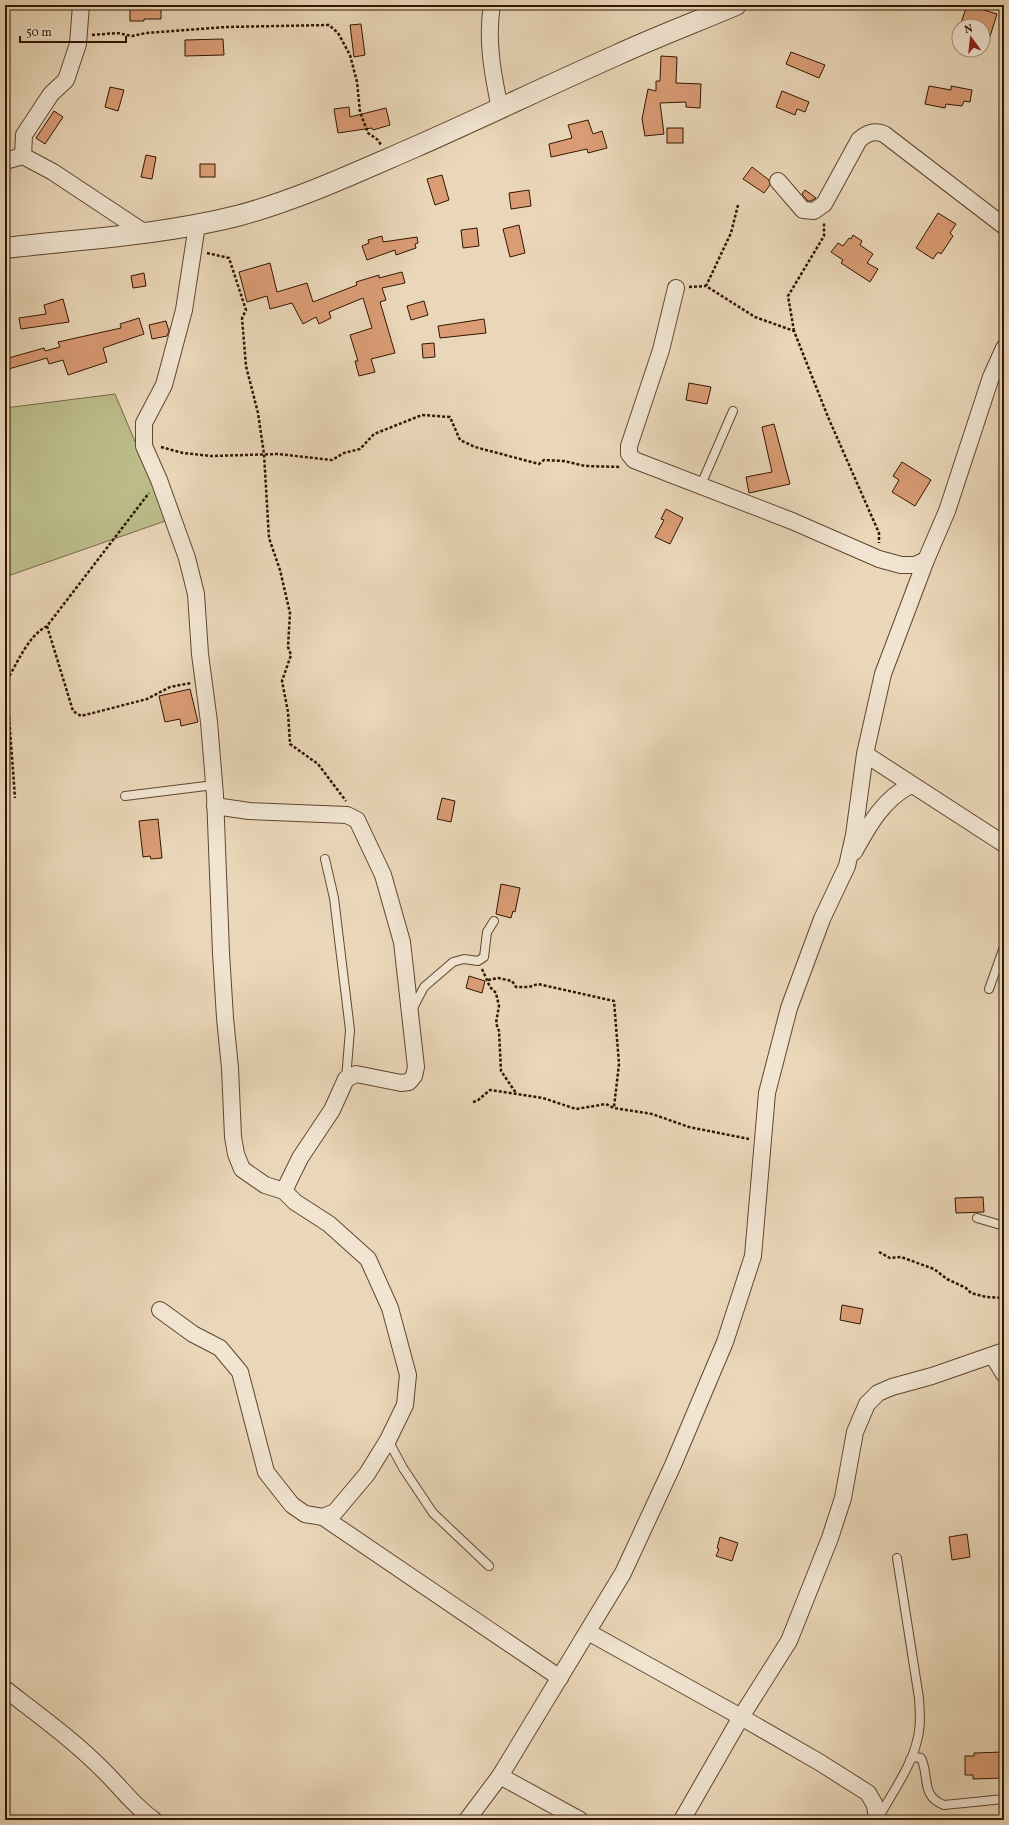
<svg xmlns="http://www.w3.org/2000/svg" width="1009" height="1825" font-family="Vollkorn,serif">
  <rect width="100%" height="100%" fill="#ead7b9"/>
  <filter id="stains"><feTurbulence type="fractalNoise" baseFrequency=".005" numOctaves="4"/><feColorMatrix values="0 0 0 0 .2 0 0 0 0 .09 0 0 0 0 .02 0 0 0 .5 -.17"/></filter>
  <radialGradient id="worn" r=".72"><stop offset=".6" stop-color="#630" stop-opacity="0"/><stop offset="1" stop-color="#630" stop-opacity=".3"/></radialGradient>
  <path fill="#bcbd8b" stroke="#776a46" d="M115 394 168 520 5 577V408Z"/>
  <g fill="#da9c75" stroke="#321601">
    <path d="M130 5H161V19H144V21H130Z"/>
    <path d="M967 5 997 14 986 49H983V26H960Z"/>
    <path d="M361 24 365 55 354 57 350 25Z"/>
    <path d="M223 39 224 55 185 56V40Z"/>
    <path d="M791 52 825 65 819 78 786 64Z"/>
    <path d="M661 56 677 57 676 83 701 84 700 108 686 107V102L660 103 664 134 645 136 642 119 648 89 656 91V81H660Z"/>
    <path d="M929 86 951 90V86L972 90 970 102 964 101 962 106 946 104 945 108 925 104Z"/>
    <path d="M110 87 124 90 118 111 105 107Z"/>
    <path d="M782 91 809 102 805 112 797 109 795 115 776 107Z"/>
    <path d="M349 107 350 117 386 108 390 125 373 130 372 128 338 133 334 109Z"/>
    <path d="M54 111 63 117 45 144 36 138Z"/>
    <path d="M588 120 593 134 602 131 607 148 588 153 587 149 551 157 549 144 572 138 568 125Z"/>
    <rect x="667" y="128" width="16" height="15"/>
    <path d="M146 155 156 157 152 179 141 177Z"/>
    <rect x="200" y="164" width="15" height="13"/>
    <path d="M752 167 769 180 770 185 764 193 743 179Z"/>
    <path d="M442 175 449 200 435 205 427 179Z"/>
    <path d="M529 190 531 206 511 209 509 193Z"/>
    <path d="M805 190 816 198 811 201H808L802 194Z"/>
    <path d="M938 213 956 224 950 233 953 236 941 254 938 252 933 259 916 248Z"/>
    <path d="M519 225 525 253 510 257 503 229Z"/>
    <path d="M477 228 479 246 463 248 461 230Z"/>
    <path d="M853 235 862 241 860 245 873 254 867 263 878 269 870 282 841 263 843 260 831 252 838 243 843 246 849 238 851 239Z"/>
    <path d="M382 236 383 242 417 237 418 243 415 244 416 248 396 255 395 250 367 260 362 246 369 243 368 240Z"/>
    <path d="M270 263 277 292 307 283 313 302 357 285 356 282 379 275V278L402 272 405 283 382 288 386 300 380 302 395 353 371 359 375 372 359 376 355 361H358L350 335 372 328 363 298 329 312 331 318 319 324 316 317 303 324 292 303 270 309 267 296 247 302 239 272Z"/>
    <path d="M144 273 146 286 133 288 131 276Z"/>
    <path d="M63 299 69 322 21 329 19 318 46 314 44 305Z"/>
    <path d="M424 301 428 315 411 320 407 306Z"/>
    <path d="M139 318 144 334 103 348 107 362 68 375 63 360 49 364 47 358 5 370V359L44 348 45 351 60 347 58 342 121 328 120 324Z"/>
    <path d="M484 319 486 333 440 338 438 326Z"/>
    <path d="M166 321 169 331 167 336 152 339 149 325Z"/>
    <path d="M434 343 435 357 423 358 422 344Z"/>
    <path d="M689 383 711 387 707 404 686 400Z"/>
    <path d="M774 424 790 484 749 493 746 477 772 472 762 427Z"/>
    <path d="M902 462 931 480 915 506 892 492 899 480 893 476Z"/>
    <path d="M666 509 683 518 670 544 655 537 664 520 661 519Z"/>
    <path d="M190 689 198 722 181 726 180 719 165 722 159 696Z"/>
    <path d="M442 798 455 801 451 822 437 819Z"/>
    <path d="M158 819 162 858 151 859 150 856 143 857 139 821Z"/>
    <path d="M501 884 520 888 515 912 513 911 511 918 496 914Z"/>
    <path d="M469 976 485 981 482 993 466 988Z"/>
    <path d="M983 1197 984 1212 956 1213 955 1198Z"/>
    <path d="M842 1305 863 1309 860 1324 840 1320Z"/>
    <path d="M967 1534 970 1557 952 1560 949 1537Z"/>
    <path d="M720 1537 738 1543 732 1561 716 1556 719 1549 717 1548Z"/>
    <path d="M1004 1752V1778L973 1779V1775H965V1756H974V1753Z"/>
  </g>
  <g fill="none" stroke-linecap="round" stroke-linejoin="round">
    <g stroke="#60462f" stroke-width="10">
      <g id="service">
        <path d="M700 487 733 411"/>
        <path d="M125 796 214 785"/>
        <path d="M325 859 334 898 350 1030 346 1079"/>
        <path d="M989 989 1004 947"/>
        <path d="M412 1010 424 987 453 962 464 959 478 961 484 957 487 932 494 921"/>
        <path d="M977 1218 1004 1226"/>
        <path d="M388 1440 403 1468 433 1513 489 1566"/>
        <path d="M910 1760 915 1757 921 1758C930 1776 920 1796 944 1805L1004 1799"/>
        <path d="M879 1817C892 1793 911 1767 917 1741 921 1727 920 1712 919 1698L897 1558"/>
      </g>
    </g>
    <g stroke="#60462f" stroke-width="18">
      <g id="minor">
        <path d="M492 5C486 40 493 75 500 109"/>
        <path d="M23 156 24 135 51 94 66 80 78 44 81 5"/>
        <path d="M5 161 23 156 53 172 145 233"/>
        <path d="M778 181 803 210 814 211 824 204 859 140C867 133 874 130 884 134L1004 226"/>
        <path d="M676 288 661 350 629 446V454L634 460 792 521 879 559 901 565H915L926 560"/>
        <path d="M865 754 1004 844"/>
        <path d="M215 806 249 811 347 815 357 820 383 875 402 942 416 1067 414 1076 409 1082 401 1083 356 1074 346 1079 332 1110 300 1158 284 1191"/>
        <path d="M854 852C869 825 883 799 911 785"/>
        <path d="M160 1310 193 1334 220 1348 240 1372 266 1472 292 1505 305 1514 323 1517 335 1512 367 1474 388 1440 405 1405 408 1375 390 1308 368 1259 329 1224 295 1202 284 1191 265 1185 242 1169 236 1154 233 1137 230 1068 225 1018 221 953 215 795 209 722 200 654 196 594 187 558 159 480 144 446V423L164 385 184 310 197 225"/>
        <path d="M993 1356 1004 1374"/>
        <path d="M323 1517 560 1678"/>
        <path d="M588 1632 741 1717 819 1762 868 1793 875 1805 877 1820"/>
        <path d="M5 1689C40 1716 76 1742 106 1773 122 1789 135 1807 154 1820"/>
        <path d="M500 1776 580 1820"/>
        <path d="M467 1820 500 1776 623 1573 673 1465 725 1342 753 1256 767 1093 789 1008 822 919 847 866 854 835 865 754 883 674 926 560 947 511 991 377 1004 348"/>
        <path d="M682 1820 741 1717 789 1641 830 1538 843 1498 855 1432 867 1404 878 1393 892 1387 932 1376 1004 1351"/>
      </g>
    </g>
    <g stroke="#60462f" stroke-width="22">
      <path id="tertiary" d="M5 248C82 239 161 235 237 216 298 200 357 172 415 147 483 117 549 85 617 55 656 37 696 22 736 5"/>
    </g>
    <g stroke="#321601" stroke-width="2.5" stroke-dasharray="3 2" stroke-linecap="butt">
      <path d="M92 35 117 33 132 36 146 33 226 27 329 25 338 33 350 55 357 82 360 112 368 133 378 140 381 145"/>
      <path d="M738 205 731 233 706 286 755 317 794 331 828 417 879 533V543"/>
      <path d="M207 253 229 258 246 310 242 318 246 366 258 413 264 454 269 538 280 570 290 613 288 647 291 655 282 681 288 712 290 744 318 764 346 801"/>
      <path d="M689 287 706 286"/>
      <path d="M794 331 788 296 824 236V222"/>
      <path d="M161 447 183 453 211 456 278 454 332 460 344 453 360 449 374 434 422 415 450 417 460 440 475 447 539 464 544 460 564 461 585 466 621 467"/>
      <path d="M47 626 73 711 81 716 147 699 170 687 191 683"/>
      <path d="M5 662 15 798"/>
      <path d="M7 680C18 662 28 636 47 626L149 493"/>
      <path d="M482 969 490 987 496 993 499 1006 496 1023 499 1031 501 1071 516 1093"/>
      <path d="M488 980 498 978 512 981 516 987H529L538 984 614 1001 619 1064 614 1107"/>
      <path d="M473 1102 477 1101 490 1090 543 1098 576 1109 606 1104 614 1108 652 1114 689 1127 749 1139"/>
      <path d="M879 1252 890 1258 901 1257 934 1269 947 1279 966 1288 971 1293 986 1297 1004 1298"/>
    </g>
    <use href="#service" stroke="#f1e5d2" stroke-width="8"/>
    <use href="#minor" stroke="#f1e5d2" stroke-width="16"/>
    <use href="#tertiary" stroke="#f1e5d2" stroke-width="20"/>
  </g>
  <rect width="1009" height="1825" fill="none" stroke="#ead7b9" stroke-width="20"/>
  <rect x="6" y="6" width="997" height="1813" fill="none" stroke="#321601" stroke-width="2"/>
  <rect x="10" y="10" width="989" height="1805" fill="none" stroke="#321601"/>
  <g transform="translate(971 38) rotate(345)"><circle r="19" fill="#f1e5d2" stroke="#a5927e"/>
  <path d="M0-3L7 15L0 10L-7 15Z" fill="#8f2418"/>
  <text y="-6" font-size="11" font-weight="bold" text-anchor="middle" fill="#321601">N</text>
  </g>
  <path d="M20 36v6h106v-6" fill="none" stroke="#321601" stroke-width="2"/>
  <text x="26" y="36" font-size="12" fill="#321601" stroke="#f1e5d2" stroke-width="3" paint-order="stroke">50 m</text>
  <rect width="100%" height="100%" filter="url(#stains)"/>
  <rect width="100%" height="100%" fill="url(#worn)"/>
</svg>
